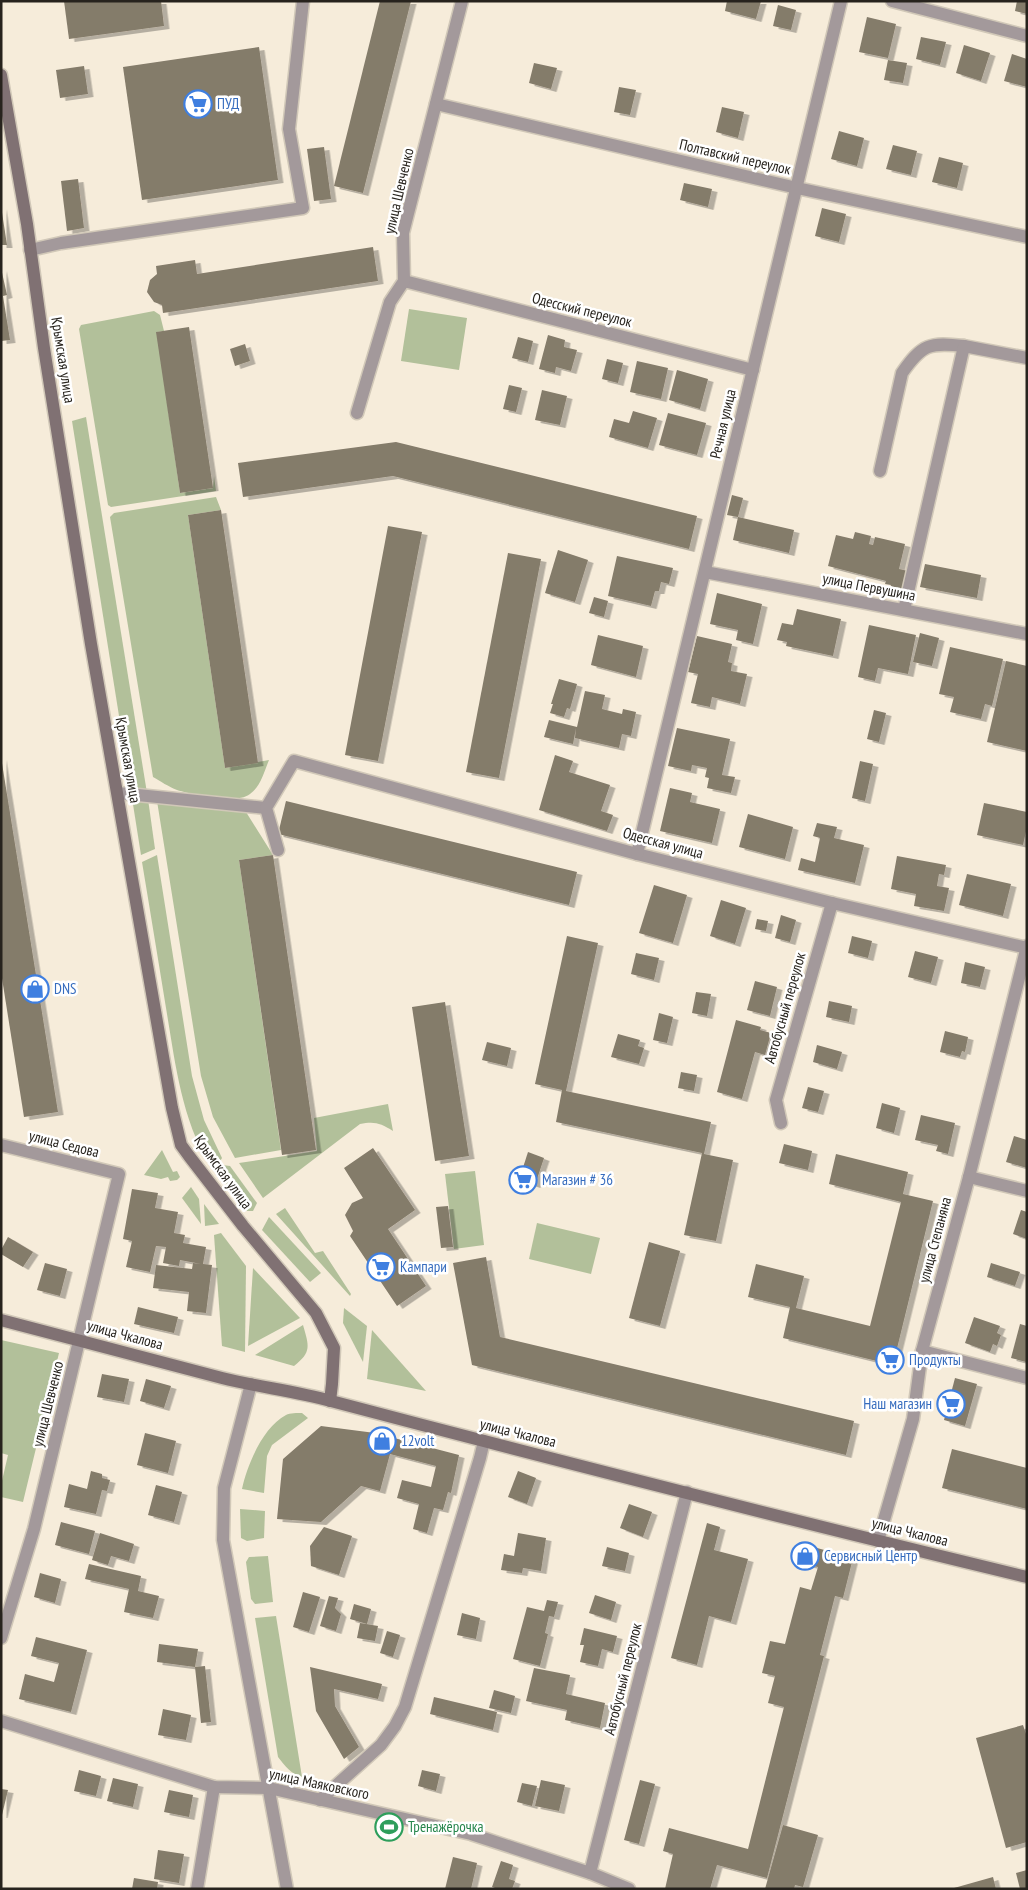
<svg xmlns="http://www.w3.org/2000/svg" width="1028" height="1890" font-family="'PT Sans Narrow',sans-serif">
  <defs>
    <filter id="shadow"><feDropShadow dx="5.5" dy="3" stdDeviation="0" flood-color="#0004"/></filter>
  </defs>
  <rect width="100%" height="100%" fill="#f6ecda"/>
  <g fill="#b2c09a">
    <path d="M409 309 467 318 459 370 401 361Z"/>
    <path d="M154 311 160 315 164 331 157 332 180 493 213 488 214 476 216 491 111 507 108 505 79 329 81 325Z"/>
    <path d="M86 417 147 793 131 791 72 421Z"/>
    <path d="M216 497 221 510 188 515 225 768 269 760C264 772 261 786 250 794 236 805 193 795 177 790 169 787 160 781 153 777L110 517 114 513Z"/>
    <path d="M132 798 148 799 155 849 141 855Z"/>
    <path d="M157 801 246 812 273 855 239 860 281 1150 235 1158 213 1117 201 1076Z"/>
    <path d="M157 855 192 1076 204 1120 222 1158C219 1164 215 1166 209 1164 181 1117 175 1061 166 1008 158 959 150 910 142 862Z"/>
    <path d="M388 1104 393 1131C381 1123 374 1121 360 1124L263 1198 239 1163 317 1151 314 1118Z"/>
    <path d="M162 1150 173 1172 177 1171 180 1177 177 1180 170 1181 168 1177 161 1179 144 1175Z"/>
    <path d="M222 1165 230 1166 257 1203 253 1211H247L244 1208 219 1173Z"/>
    <path d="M475 1171 484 1245 454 1249 445 1174Z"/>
    <path d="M191 1187 199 1199 201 1224 182 1198Z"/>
    <path d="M204 1204 219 1224 205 1226Z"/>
    <path d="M285 1208 315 1253 323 1251 351 1294 350 1296 276 1214Z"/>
    <path d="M269 1217 321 1273 310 1282 262 1230Z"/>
    <path d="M537 1223 600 1238 591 1274 529 1259Z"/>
    <path d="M221 1233 246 1266 245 1352 222 1346 214 1235Z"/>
    <path d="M253 1268 300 1318 248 1346Z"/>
    <path d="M344 1308 367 1326 363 1362 343 1323Z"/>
    <path d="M303 1325C309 1346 312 1352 294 1366L255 1355Z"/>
    <path d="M372 1330 426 1391 367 1379Z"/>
    <path d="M1 1340 59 1353 23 1502 1 1497V1485L8 1455 1 1453Z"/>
    <path d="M302 1413 308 1418 272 1445 267 1456 264 1493 242 1489C247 1465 263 1427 286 1415 290 1413 297 1413 302 1413Z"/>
    <path d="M240 1509 265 1511 264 1538 247 1541 241 1538Z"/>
    <path d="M268 1556 273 1602 255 1604 251 1599 246 1562 249 1557Z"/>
    <path d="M276 1616 302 1777C291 1774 285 1766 278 1757L255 1618Z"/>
  </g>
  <g fill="#847b6a" filter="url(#shadow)">
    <path d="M64 1H161L164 26 69 39Z"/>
    <path d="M380 1H411L363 193 334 186Z"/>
    <path d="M727 1H761L756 19 725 11Z"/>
    <path d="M1017 1H1027V14L1015 11Z"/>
    <path d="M778 5 796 10 791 30 773 26Z"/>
    <path d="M867 17 896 24 888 58 859 52Z"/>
    <path d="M921 37 946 42 940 65 916 59Z"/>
    <path d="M964 45 990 53 981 81 956 73Z"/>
    <path d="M259 47 278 180 142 200 123 67Z"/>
    <path d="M1012 54 1027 59V87L1004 81Z"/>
    <path d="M888 60 907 63 903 83 884 80Z"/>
    <path d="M534 63 557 68 551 89 529 83Z"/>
    <path d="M84 66 88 94 60 98 56 70Z"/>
    <path d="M619 87 636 90 630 115 614 112Z"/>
    <path d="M722 107 744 112 738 138 716 132Z"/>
    <path d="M839 131 864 138 857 166 831 159Z"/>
    <path d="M893 145 917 151 911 175 886 169Z"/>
    <path d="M324 147 331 199 314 201 307 149Z"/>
    <path d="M939 157 963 163 957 188 932 182Z"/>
    <path d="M78 179 84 228 67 231 61 181Z"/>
    <path d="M684 183 712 189 708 207 680 200Z"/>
    <path d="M1 206 7 245H1Z"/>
    <path d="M822 208 846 214 839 242 815 236Z"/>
    <path d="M373 247 378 281 163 313 162 305 154 302 147 292 150 280 157 274 156 266 195 260 197 274Z"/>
    <path d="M1 268 7 295 3 296 10 340 1 341Z"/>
    <path d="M189 327 213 488 180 493 156 332Z"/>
    <path d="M548 335 565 340 564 347 577 350 571 371 556 367 555 373 539 369Z"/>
    <path d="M518 337 533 341 528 362 512 358Z"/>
    <path d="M245 344 250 361 235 366 230 349Z"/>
    <path d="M607 359 623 363 618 383 602 379Z"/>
    <path d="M637 361 668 368 661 399 630 392Z"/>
    <path d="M677 370 708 379 700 409 669 400Z"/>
    <path d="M509 385 522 388 516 412 503 409Z"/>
    <path d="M542 390 567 396 560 425 535 420Z"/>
    <path d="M633 411 657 418 648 448 609 437 614 419 629 423Z"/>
    <path d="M668 413 706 423 697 455 659 445Z"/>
    <path d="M396 442 697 516 689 549 393 476 243 497 238 463Z"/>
    <path d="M732 495 743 498 738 517 727 515Z"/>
    <path d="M221 510 258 763 225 768 188 515Z"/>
    <path d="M738 517 794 530 789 553 733 540Z"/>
    <path d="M388 526 422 532 378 761 345 755Z"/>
    <path d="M855 532 871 536 869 544 873 545 875 537 905 544 899 569 908 571 901 597 889 594 891 585 885 584 886 581 828 566 836 535 853 539Z"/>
    <path d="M558 550 588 560 575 602 545 593Z"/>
    <path d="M508 553 541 559 499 778 466 772Z"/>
    <path d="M617 556 673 568 669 584 661 582 659 591H655L651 606 608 596Z"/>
    <path d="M925 564 981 575 977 598 920 587Z"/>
    <path d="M717 593 762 604 753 644 736 640 738 630 710 624Z"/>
    <path d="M594 597 608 601 604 617 589 613Z"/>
    <path d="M797 609 841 619 833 656 786 646 787 642 777 640 782 623 793 625Z"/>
    <path d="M869 625 916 635 908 674 878 668 875 681 858 677Z"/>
    <path d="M920 633 939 638 932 666 913 662Z"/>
    <path d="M598 635 643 646 636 677 591 665Z"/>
    <path d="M697 636 732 644 728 662 732 663 731 671 747 674 740 704 712 697 710 707 691 703 698 674 688 672Z"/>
    <path d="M950 647 1003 659 992 706 985 704 981 719 950 712 954 697 939 694Z"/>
    <path d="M1006 661 1027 666V751L987 742Z"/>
    <path d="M559 679 577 684 570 709 567 708 564 717 550 713 553 704H551Z"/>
    <path d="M585 691 605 695 602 709 622 714 623 709 636 712 631 736 622 734 619 748 575 738 576 728 573 744 544 737 549 720 577 727Z"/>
    <path d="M874 710 886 713 879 742 867 739Z"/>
    <path d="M677 728 730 739 722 775 735 777 731 793 707 788 709 778 705 777 707 768 692 765 691 771 668 766Z"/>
    <path d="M555 755 573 761 569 772 610 785 601 811 613 815 607 831 539 810Z"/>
    <path d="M1 757 58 1112 24 1117 1 972Z"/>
    <path d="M860 761 873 764 865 801 852 798Z"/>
    <path d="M670 788 692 793 690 802 720 809 712 843 660 831Z"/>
    <path d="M286 801 577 872 569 905 278 834Z"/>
    <path d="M984 803 1027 812V827L1023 845 977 835Z"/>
    <path d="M748 814 793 827 785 859 739 847Z"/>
    <path d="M817 823 837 827 834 838 864 845 855 883 798 870 801 858 815 862 820 838 813 836Z"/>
    <path d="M273 855 316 1150 282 1155 239 860Z"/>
    <path d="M897 856 946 865 944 875 939 874 937 886 949 888 944 911 914 906 916 894 891 889Z"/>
    <path d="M967 874 1011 884 1003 916 959 905Z"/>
    <path d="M654 885 687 895 673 943 639 933Z"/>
    <path d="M721 900 746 908 735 944 710 936Z"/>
    <path d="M781 915 796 920 790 942 775 938Z"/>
    <path d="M757 919 768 921 766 931 755 929Z"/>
    <path d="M567 936 598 943 566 1091 711 1122 704 1154 733 1160 716 1241 684 1235 702 1153 556 1122 562 1090 535 1084Z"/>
    <path d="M852 936 872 941 868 958 848 953Z"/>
    <path d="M915 951 938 957 931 983 908 977Z"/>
    <path d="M636 953 659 958 654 980 631 974Z"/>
    <path d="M965 962 985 967 980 987 961 983Z"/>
    <path d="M755 981 777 987 770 1016 747 1010Z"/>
    <path d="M696 992 711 994 707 1016 692 1013Z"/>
    <path d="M829 1001 852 1006 849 1022 826 1017Z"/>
    <path d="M445 1002 469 1156 435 1161 412 1007Z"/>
    <path d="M659 1013 673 1017 667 1043 653 1040Z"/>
    <path d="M736 1020 761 1027 760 1030 771 1033 765 1055 755 1052 742 1099 717 1092Z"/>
    <path d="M945 1031 968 1037 965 1052 962 1051 960 1057 940 1052Z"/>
    <path d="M618 1034 640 1040 638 1046 644 1048 639 1064 611 1057Z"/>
    <path d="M487 1042 511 1048 507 1066 482 1060Z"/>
    <path d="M817 1045 842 1052 837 1069 813 1062Z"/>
    <path d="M681 1072 697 1075 694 1091 678 1088Z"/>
    <path d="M808 1087 824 1091 818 1112 802 1108Z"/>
    <path d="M882 1103 900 1108 894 1133 876 1128Z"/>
    <path d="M921 1115 955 1123 948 1154 936 1151 938 1145 915 1140Z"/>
    <path d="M1014 1136 1027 1140V1168L1006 1162Z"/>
    <path d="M784 1144 812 1151 808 1170 779 1163Z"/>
    <path d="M373 1148 415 1210 388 1229 426 1286 397 1306 350 1236 353 1231 345 1215 352 1203 363 1198 344 1168Z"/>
    <path d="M528 1152 544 1158 535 1185 519 1180Z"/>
    <path d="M836 1154 908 1172 903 1194 933 1201 893 1365 783 1338 790 1307 748 1297 756 1264 804 1276 796 1308 870 1326 901 1202 829 1184Z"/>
    <path d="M132 1189 158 1193 155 1208 178 1212 174 1233 185 1235 183 1243 206 1247 203 1264 212 1265 206 1313 187 1311 189 1292 153 1288 156 1265 192 1269 193 1263 201 1264 180 1260 179 1266 163 1263 166 1247 156 1246 150 1272 126 1267 132 1241 123 1239Z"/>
    <path d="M448 1206 453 1247 441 1248 436 1207Z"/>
    <path d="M1021 1210 1027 1212V1239L1013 1234Z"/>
    <path d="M8 1237 33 1252 23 1267 1 1254V1250Z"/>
    <path d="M649 1242 680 1251 660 1326 629 1318Z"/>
    <path d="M486 1257 500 1337 854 1421 846 1455 472 1365 453 1263Z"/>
    <path d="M45 1263 67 1269 60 1296 37 1290Z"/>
    <path d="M991 1263 1020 1272 1015 1286 987 1277Z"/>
    <path d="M138 1307 178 1317 174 1333 134 1324Z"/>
    <path d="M974 1317 1000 1326 997 1333 1001 1335 997 1346 993 1344 990 1352 965 1343Z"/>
    <path d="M1020 1324 1027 1326 1026 1362 1011 1358Z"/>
    <path d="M102 1374 129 1379 124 1402 97 1397Z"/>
    <path d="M955 1378 977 1384 965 1426 944 1420Z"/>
    <path d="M146 1379 171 1386 164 1408 140 1401Z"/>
    <path d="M321 1426 375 1433 459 1455 451 1493 448 1492 443 1510 434 1508 427 1533 413 1529 419 1504 397 1498 402 1480 431 1487 436 1466 390 1454 380 1491 361 1486 321 1522 277 1519 283 1459Z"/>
    <path d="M145 1433 176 1441 168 1473 137 1465Z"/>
    <path d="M952 1449 1027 1468V1509L942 1488Z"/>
    <path d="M91 1471 102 1474V1478L110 1480 107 1491 102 1490 96 1514 64 1507 69 1484 87 1489Z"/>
    <path d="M518 1471 536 1478 527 1504 508 1497Z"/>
    <path d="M156 1485 182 1492 174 1522 148 1515Z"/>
    <path d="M629 1504 652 1512 643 1537 620 1528Z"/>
    <path d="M61 1522 95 1531 89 1554 55 1545Z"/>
    <path d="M707 1523 720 1527 714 1550 748 1559 731 1622 709 1616 697 1665 671 1658Z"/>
    <path d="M324 1527 352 1536 339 1575 311 1566 310 1546Z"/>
    <path d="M100 1533 134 1544 129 1561 111 1556 108 1565 92 1560Z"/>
    <path d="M518 1533 546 1538 541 1571 523 1568 522 1573 501 1570 504 1554 514 1556Z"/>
    <path d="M810 1546 853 1558 843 1598 835 1596 820 1655 824 1656 767 1878 717 1865 710 1889H665L673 1854 663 1851 669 1828 748 1849 784 1707 768 1703 775 1676 762 1673 770 1641 785 1644 800 1587 811 1590 818 1567 805 1564Z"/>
    <path d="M607 1547 629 1553 625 1571 602 1566Z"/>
    <path d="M89 1564 141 1576 138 1591 159 1596 153 1618 124 1612 129 1589 85 1579Z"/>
    <path d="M40 1573 61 1579 55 1603 34 1597Z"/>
    <path d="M303 1592 320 1597 309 1632 293 1627Z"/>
    <path d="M595 1595 616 1602 611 1620 589 1613Z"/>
    <path d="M329 1596 338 1598 335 1608 341 1614 336 1631 320 1626Z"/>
    <path d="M547 1600 558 1602 554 1617 549 1616 545 1633 548 1634 540 1666 513 1659 527 1607 544 1611Z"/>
    <path d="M354 1604 371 1609 367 1624 350 1619Z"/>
    <path d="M462 1613 480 1618 476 1639 457 1635Z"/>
    <path d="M360 1623 378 1626 375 1641 357 1638Z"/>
    <path d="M584 1628 617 1636 613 1652 602 1649 598 1666 580 1662 584 1645H580Z"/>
    <path d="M387 1631 400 1635 393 1657 380 1653Z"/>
    <path d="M36 1637 87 1650 71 1712 19 1699 25 1674 54 1682 59 1663 31 1656Z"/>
    <path d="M159 1644 198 1649 195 1667 205 1666 211 1722 201 1723 195 1667 157 1662Z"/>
    <path d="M310 1667 382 1684 378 1699 334 1689 335 1706 359 1747 344 1759 316 1711Z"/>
    <path d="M534 1668 570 1675 566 1694 605 1703 600 1728 565 1720 567 1710 526 1701Z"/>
    <path d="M494 1690 515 1696 511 1713 489 1708Z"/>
    <path d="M434 1697 497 1712 493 1730 430 1714Z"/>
    <path d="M163 1709 191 1715 186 1740 158 1735Z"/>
    <path d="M1023 1725 1027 1737V1842L1006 1848 976 1738Z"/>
    <path d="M79 1770 101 1776 96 1796 74 1791Z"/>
    <path d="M422 1770 440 1774 436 1791 418 1786Z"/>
    <path d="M113 1778 138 1784 133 1807 107 1801Z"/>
    <path d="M541 1780 565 1785 559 1811 535 1806Z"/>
    <path d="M640 1780 655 1784 639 1844 624 1840Z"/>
    <path d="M522 1783 537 1786 532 1806 517 1802Z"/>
    <path d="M1 1789 8 1790 2 1815H1Z"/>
    <path d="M169 1790 193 1795 189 1817 164 1812Z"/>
    <path d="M783 1825 818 1835 803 1887 795 1885 794 1889H765Z"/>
    <path d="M158 1850 184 1854 179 1883 154 1879Z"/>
    <path d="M453 1857 477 1863 471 1889H445Z"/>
    <path d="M501 1861 513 1865 509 1879 515 1881 512 1889H498L492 1887Z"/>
    <path d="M1027 1870V1889H1020L1016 1873Z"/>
    <path d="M993 1877 996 1889H954V1888Z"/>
    <path d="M134 1878 158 1882 157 1889H132Z"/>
  </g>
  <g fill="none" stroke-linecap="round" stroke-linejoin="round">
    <g stroke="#d1c8b8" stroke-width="15">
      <g id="street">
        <path d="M892 1 1027 36"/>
        <path d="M436 104 797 188 1027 237"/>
        <path d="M30 250 61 243 303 208 289 129 303 1"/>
        <path d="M404 281 753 370"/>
        <path d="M357 413 390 302 404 281 403 233 462 1"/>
        <path d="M880 471 902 373C922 344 930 342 964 346"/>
        <path d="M705 572 1027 634"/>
        <path d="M904 610 964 346 1027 358"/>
        <path d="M118 793 266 808"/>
        <path d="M278 850 266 808 294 761 637 854 832 903 1027 948"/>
        <path d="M637 854 841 1"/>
        <path d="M781 1123 776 1100 832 903"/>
        <path d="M1 1145 119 1174 34 1529 1 1638"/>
        <path d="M969 1177 1027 1191"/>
        <path d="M922 1351 1027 1378"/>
        <path d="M251 1384 224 1488 223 1540 287 1889"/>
        <path d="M878 1541 913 1419 922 1351 969 1177 1027 946"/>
        <path d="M1 1721 214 1787 269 1788 471 1834 590 1873 629 1889"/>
        <path d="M320 1800 381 1745 395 1726 405 1707 480 1458 484 1441"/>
        <path d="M590 1873 687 1492"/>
        <path d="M197 1889 214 1787"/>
      </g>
    </g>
    <g stroke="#d1c8b8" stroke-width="15">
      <g id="secondary">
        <path d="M1 75 27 224 44 348 91 644 172 1108 181 1145 189 1156 243 1226 316 1313 334 1348 332 1384 330 1401"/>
        <path d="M1 1320C75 1339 148 1359 222 1378 258 1387 295 1391 331 1401 562 1462 794 1521 1027 1577"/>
      </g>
    </g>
    <use href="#street" stroke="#a3999b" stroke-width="12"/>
    <use href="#secondary" stroke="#807173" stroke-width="12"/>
  </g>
  <defs>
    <g id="supermarket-ring" transform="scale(1.4375)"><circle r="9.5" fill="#fff" stroke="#3f7fe0" stroke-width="1.5"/><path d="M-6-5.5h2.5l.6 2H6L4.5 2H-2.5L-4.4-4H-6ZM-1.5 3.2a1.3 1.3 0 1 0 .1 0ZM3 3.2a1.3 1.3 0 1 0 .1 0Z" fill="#3f7fe0"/></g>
    <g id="shop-ring" transform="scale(1.4375)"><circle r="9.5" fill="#fff" stroke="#3f7fe0" stroke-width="1.5"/><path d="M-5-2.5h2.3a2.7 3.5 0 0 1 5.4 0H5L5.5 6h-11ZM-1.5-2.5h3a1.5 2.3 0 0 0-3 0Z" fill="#3f7fe0"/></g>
    <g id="stadium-ring" transform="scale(1.4375)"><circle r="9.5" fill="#fff" stroke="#2e9e5b" stroke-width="1.5"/><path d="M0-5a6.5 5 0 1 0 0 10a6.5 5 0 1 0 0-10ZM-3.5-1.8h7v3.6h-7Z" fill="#2e9e5b"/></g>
  </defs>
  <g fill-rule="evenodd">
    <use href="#supermarket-ring" x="198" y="104"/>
    <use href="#shop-ring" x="35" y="989"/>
    <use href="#supermarket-ring" x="523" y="1180"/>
    <use href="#supermarket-ring" x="381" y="1267"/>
    <use href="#supermarket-ring" x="890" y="1360"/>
    <use href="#supermarket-ring" x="951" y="1404"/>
    <use href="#shop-ring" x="382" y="1441"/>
    <use href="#shop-ring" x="805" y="1556"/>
    <use href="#stadium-ring" x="389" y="1827"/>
  </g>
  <g text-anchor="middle" stroke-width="5" stroke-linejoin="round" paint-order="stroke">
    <g font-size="15" fill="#366cbe" stroke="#fff" text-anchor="start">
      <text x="217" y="109">ПУД</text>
      <text x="54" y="994">DNS</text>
      <text x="542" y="1185">Магазин # 36</text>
      <text x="400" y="1272">Кампари</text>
      <text x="909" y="1365">Продукты</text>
      <text x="932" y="1409" text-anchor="end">Наш магазин</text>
      <text x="401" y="1446">12volt</text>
      <text x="824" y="1561">Сервисный Центр</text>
    </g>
    <g font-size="15" fill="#27231d" stroke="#fff">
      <text transform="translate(735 157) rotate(13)" y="5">Полтавский переулок</text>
      <text transform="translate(399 191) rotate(-77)" y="5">улица Шевченко</text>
      <text transform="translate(582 310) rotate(14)" y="5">Одесский переулок</text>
      <text transform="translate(63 360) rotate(81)" y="5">Крымская улица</text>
      <text transform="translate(723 424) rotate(-77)" y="5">Речная улица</text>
      <text transform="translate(869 587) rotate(11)" y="5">улица Первушина</text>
      <text transform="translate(128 760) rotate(80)" y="5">Крымская улица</text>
      <text transform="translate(663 843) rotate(15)" y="5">Одесская улица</text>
      <text transform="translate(785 1008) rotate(-74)" y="5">Автобусный переулок</text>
      <text transform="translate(64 1144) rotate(14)" y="5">улица Седова</text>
      <text transform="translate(223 1172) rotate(54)" y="5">Крымская улица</text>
      <text transform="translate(935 1240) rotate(-75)" y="5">улица Степаняна</text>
      <text transform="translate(125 1335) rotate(15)" y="5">улица Чкалова</text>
      <text transform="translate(48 1404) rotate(-76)" y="5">улица Шевченко</text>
      <text transform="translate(518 1433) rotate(14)" y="5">улица Чкалова</text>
      <text transform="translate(910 1532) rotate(14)" y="5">улица Чкалова</text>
      <text transform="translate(623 1679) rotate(-76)" y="5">Автобусный переулок</text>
      <text transform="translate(319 1784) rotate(12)" y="5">улица Маяковского</text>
    </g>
    <g font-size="15" fill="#27864d" stroke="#fff" text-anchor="start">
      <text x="408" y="1832">Тренажёрочка</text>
    </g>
  </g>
  <rect width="1028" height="1890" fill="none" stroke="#27231d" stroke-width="5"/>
</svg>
